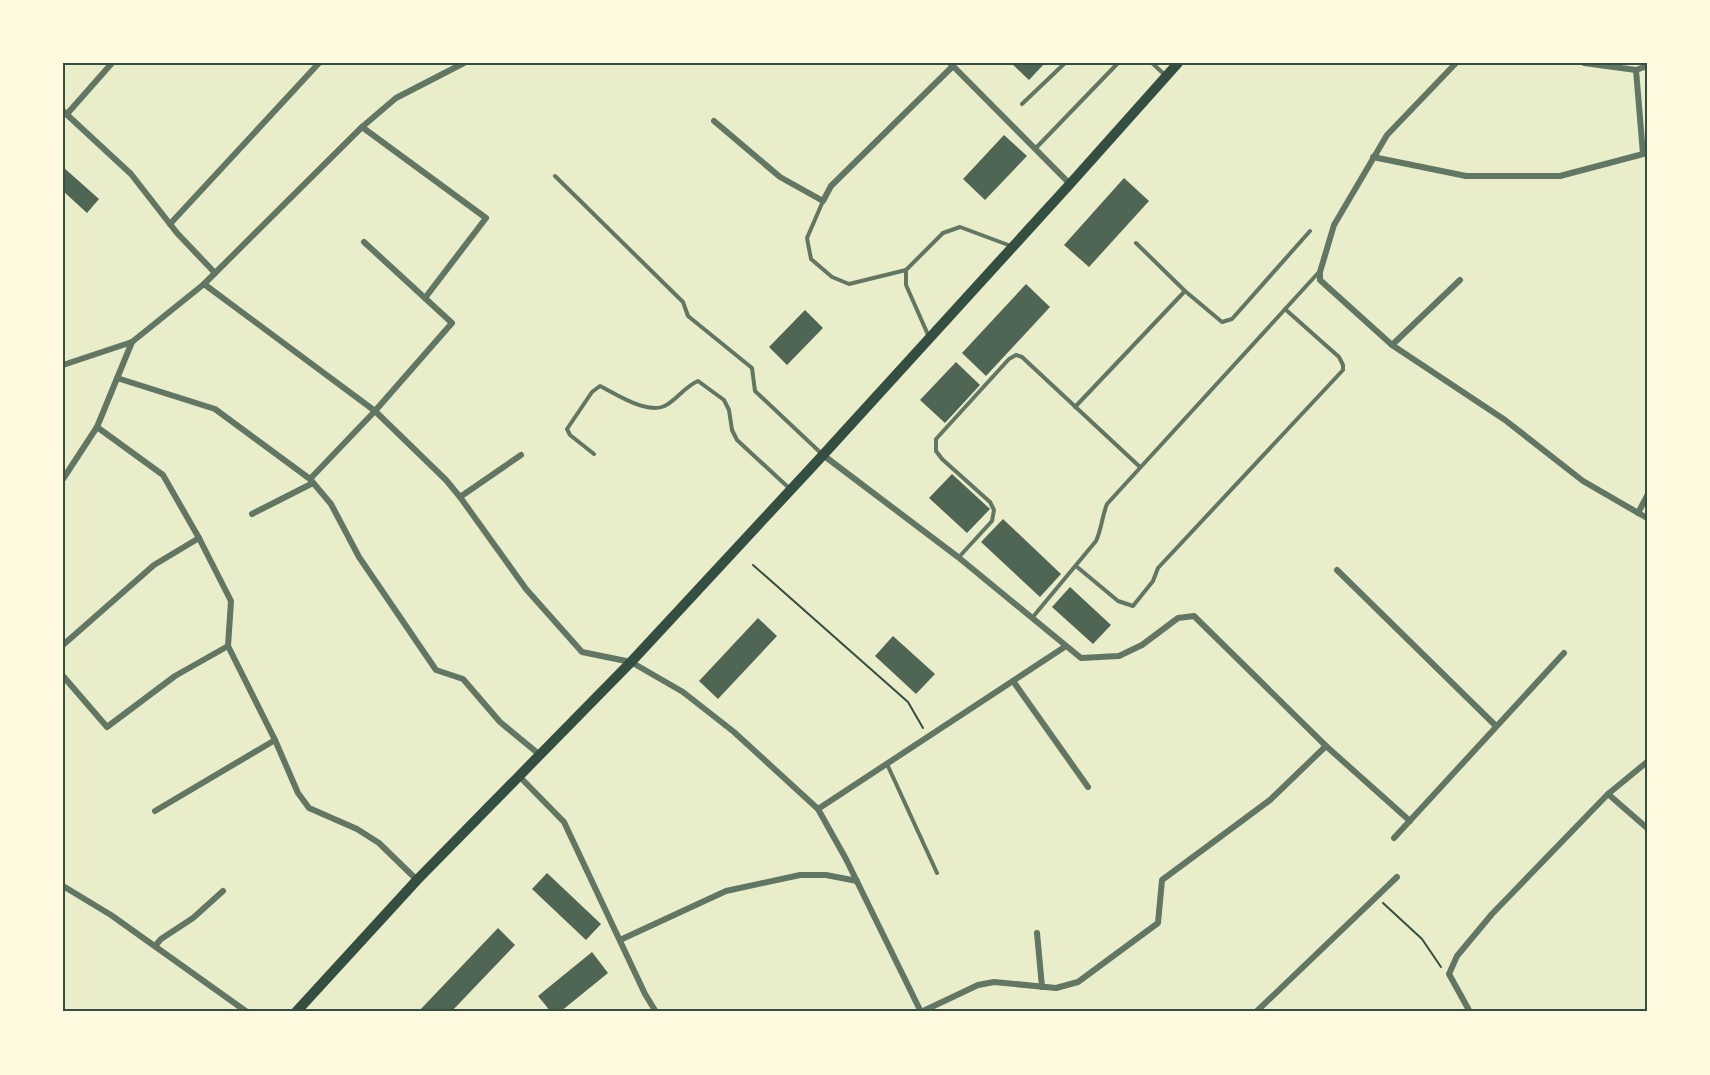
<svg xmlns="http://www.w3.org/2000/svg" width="1710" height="1075" font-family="'PT Serif',serif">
  <rect width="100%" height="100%" fill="#e9edc9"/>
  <g fill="#4f6655">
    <path d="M1011 63H1045L1029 80Z"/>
    <path d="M1004 135 1027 156 985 200 963 179Z"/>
    <path d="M63 167 99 199 87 213 63 191Z"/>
    <path d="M1124 178 1149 201 1089 267 1064 245Z"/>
    <path d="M1026 284 1050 307 986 376 962 353Z"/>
    <path d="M805 310 823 328 787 365 769 347Z"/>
    <path d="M956 362 980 385 945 423 920 400Z"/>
    <path d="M952 474 990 509 967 533 929 498Z"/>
    <path d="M1003 519 1061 574 1040 597 981 542Z"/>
    <path d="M1070 587 1111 625 1093 644 1052 607Z"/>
    <path d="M758 618 777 636 718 699 699 681Z"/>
    <path d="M893 636 935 674 916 694 875 656Z"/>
    <path d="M547 873 601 924 586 940 532 889Z"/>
    <path d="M498 928 515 945 451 1012H418Z"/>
    <path d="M592 952 608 973 560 1012H551L538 996Z"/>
  </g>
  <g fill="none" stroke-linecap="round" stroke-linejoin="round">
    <g stroke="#344e41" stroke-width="2">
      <path d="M753 565 908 702 923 728"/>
      <path d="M1383 903 1422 939 1441 967"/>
    </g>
    <g stroke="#617663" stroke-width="4">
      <path d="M1152 63 1165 75"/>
      <path d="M1022 104 1065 63"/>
      <path d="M1035 149 1118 63"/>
      <path d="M555 176 683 302 688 316 752 368 755 391 823 455"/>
      <path d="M823 201 807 238 811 259 832 277 849 284 906 270"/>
      <path d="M1136 243 1185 291 1222 322 1232 319 1310 231"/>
      <path d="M929 337 906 285V270L943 233 960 227 1011 246"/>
      <path d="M1075 407 1185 291"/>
      <path d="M594 454 570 435 567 429 592 392 600 386C618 395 650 417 668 404 679 397 686 386 698 381L724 400 729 410 732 430 737 440 789 488"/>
      <path d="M959 557 992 521 994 510 990 502 942 459 936 451V439L1009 359 1016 355 1022 357 1140 467"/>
      <path d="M1076 566 1118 601 1133 606 1153 581 1158 568 1343 370V365L1339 357 1285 309"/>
      <path d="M1032 618 1096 541C1102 528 1102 516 1107 504L1319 272"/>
      <path d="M887 764 937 873"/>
    </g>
    <g stroke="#617663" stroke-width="6">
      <path d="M950 63 1070 184"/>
      <path d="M1456 63 1387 135 1334 225 1320 272V280L1392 345 1505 420 1583 481 1647 518"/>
      <path d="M1584 63 1636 70 1647 66"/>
      <path d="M1636 70 1643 154"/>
      <path d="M63 111 131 174 177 233 215 273"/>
      <path d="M67 114 112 63"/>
      <path d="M714 121 780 177 823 201 831 186 953 66"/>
      <path d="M362 127 486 218 425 298"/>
      <path d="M1373 157 1466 176H1560L1647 153"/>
      <path d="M170 224 319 63"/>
      <path d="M204 284 375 411 446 480 460 497 526 589 582 652 631 662 683 692 734 732 818 809 846 859 921 1012"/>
      <path d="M1392 345 1460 280"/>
      <path d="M63 365 132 342"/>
      <path d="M117 378 215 409 310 479 331 504 359 557 436 670 463 679 500 722 540 755"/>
      <path d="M97 427 163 475 199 538 231 601 228 646 275 740 298 793 309 808 357 829 379 843 417 880"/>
      <path d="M823 455 958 557 1081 658 1119 656 1142 645 1178 618 1194 616 1326 746 1410 821"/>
      <path d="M63 479 97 427 132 342 204 284 362 127 396 98 464 63"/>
      <path d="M310 479 375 411 452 323 364 242"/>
      <path d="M460 497 521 455"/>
      <path d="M1638 513 1647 496"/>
      <path d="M252 514 313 483"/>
      <path d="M1337 570 1496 726"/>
      <path d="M63 645 154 565 199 538"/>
      <path d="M63 676 107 727 175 676 228 646"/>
      <path d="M1013 681 1088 787"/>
      <path d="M519 776 564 822 645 994 656 1012"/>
      <path d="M1608 794 1647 828"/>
      <path d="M818 809 1066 646"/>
      <path d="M155 811 275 740"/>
      <path d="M1394 838 1564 653"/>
      <path d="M63 886 111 915 247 1012"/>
      <path d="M1037 933 1042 987"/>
      <path d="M620 940 726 891 800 875H826L857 881"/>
      <path d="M155 946 161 939 193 918 223 891"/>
      <path d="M921 1012 978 985 994 982 1056 988 1078 982 1158 923 1162 880 1270 800 1326 746"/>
      <path d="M1256 1012 1397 877"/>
      <path d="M1470 1012 1449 974 1457 956 1492 914 1608 794 1647 762"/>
    </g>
    <path stroke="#344e41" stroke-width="10" d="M296 1012 417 880 631 662 823 455 1070 184 1178 63"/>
  </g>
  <rect width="1710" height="1075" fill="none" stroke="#fefae0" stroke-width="129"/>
  <rect x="64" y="64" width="1582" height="946" fill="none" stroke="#344e41" stroke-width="2"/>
</svg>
